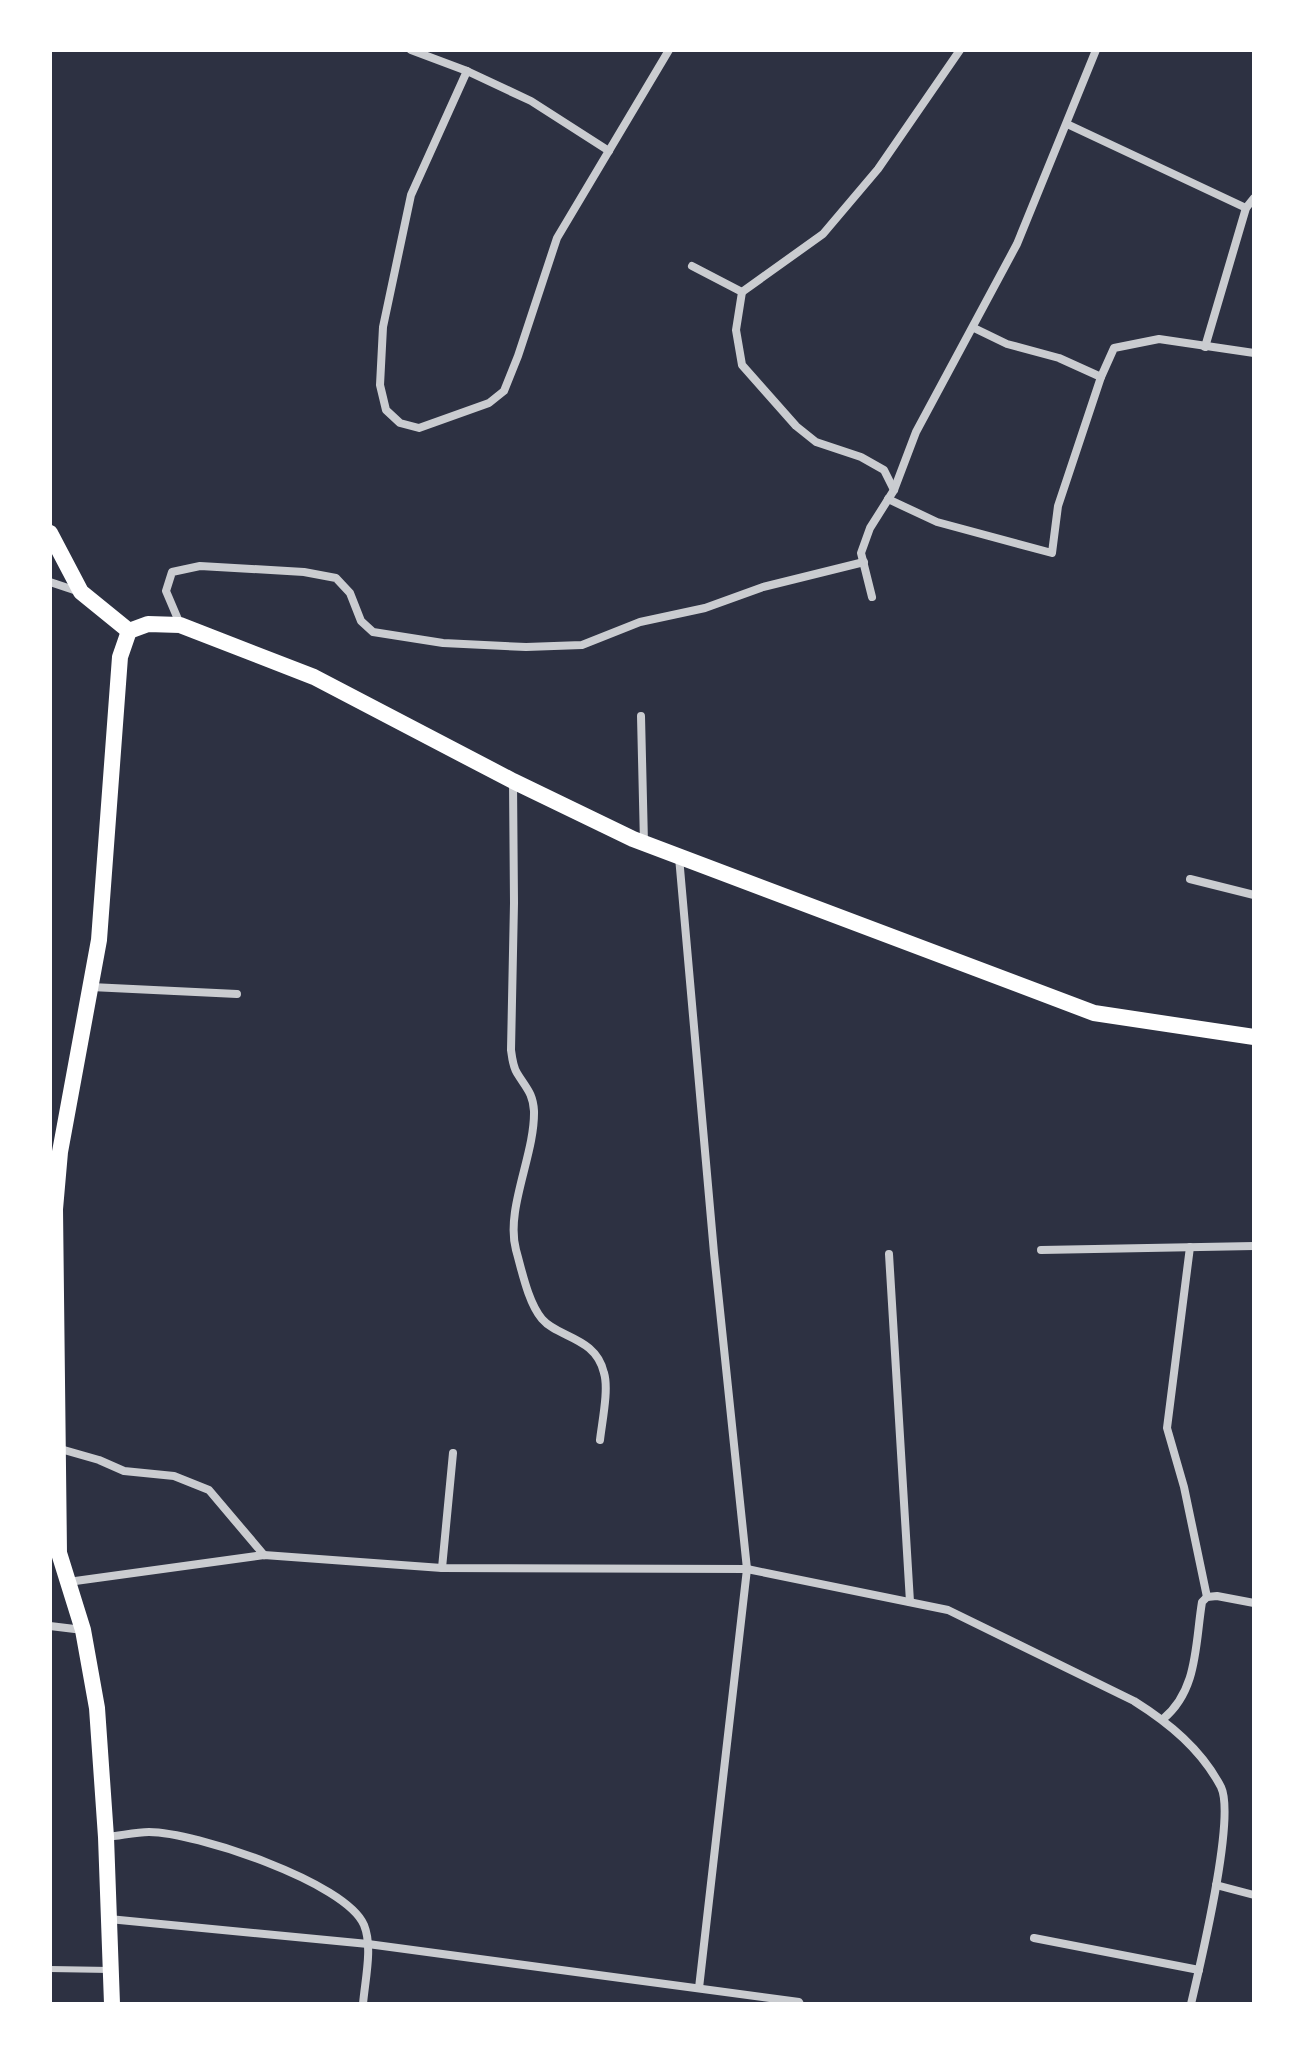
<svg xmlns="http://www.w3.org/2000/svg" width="1304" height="2054" font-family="'Archivo Narrow',sans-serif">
  <rect width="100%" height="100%" fill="#2d3142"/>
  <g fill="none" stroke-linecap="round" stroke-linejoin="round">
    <path stroke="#caccd0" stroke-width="6" d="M50 1969 110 1970"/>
    <g stroke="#caccd0" stroke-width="8">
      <path d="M411 50 467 71 531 101 609 151"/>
      <path d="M467 71 411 195 383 327 380 385 386 410 400 423 419 428 489 403 504 391 518 356 557 238 669 50"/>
      <path d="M1067 124 1246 208"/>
      <path d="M692 266 742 292 736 330 742 365 796 426 816 442 861 457 884 470 894 490"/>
      <path d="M742 292 823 234 878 169 960 50"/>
      <path d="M974 328 1007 344 1059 358 1101 377"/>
      <path d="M1205 347 1246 208 1254 198"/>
      <path d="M888 499 937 522 1052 553 1058 506 1101 377 1114 348 1159 339 1254 353"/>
      <path d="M50 582 80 592"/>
      <path d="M872 597 861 553 870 528 894 490 916 432 1017 244 1096 50"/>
      <path d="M180 624 166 591 172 572 200 566 304 572 336 578 350 593 361 621 373 632 443 643 526 647 582 645 640 622 705 608 763 587 864 562"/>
      <path d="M641 716 644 843"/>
      <path d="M513 782 514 903 511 1050C512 1058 513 1067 517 1073 526 1088 533 1093 534 1111 535 1155 505 1209 516 1250 522 1271 528 1302 542 1319 558 1338 596 1337 604 1373 609 1389 602 1422 600 1440"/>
      <path d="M679 857 714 1253 747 1569 699 1988"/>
      <path d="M1190 879 1254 895"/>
      <path d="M91 987 237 994"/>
      <path d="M1190 1247 1167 1428 1184 1487 1207 1597"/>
      <path d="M1041 1250 1254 1246"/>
      <path d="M889 1254 910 1602"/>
      <path d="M57 1448 99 1460 124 1471 174 1476 209 1490 264 1555"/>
      <path d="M442 1568 453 1453"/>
      <path d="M68 1582 264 1555 442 1568 747 1569 948 1610 1134 1701C1169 1723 1201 1749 1221 1787 1236 1818 1200 1965 1191 2004"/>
      <path d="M50 1626 83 1630"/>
      <path d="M1163 1719C1198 1690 1195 1645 1202 1602L1207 1597 1217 1596 1254 1603"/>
      <path d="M106 1837C120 1836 135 1832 149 1832 194 1832 346 1882 364 1925 373 1947 365 1980 363 2004"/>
      <path d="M1216 1885 1254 1895"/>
      <path d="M109 1919 368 1944 799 2002 800 2004"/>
      <path d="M1034 1938 1199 1970"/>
    </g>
    <g stroke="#fff" stroke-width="16">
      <path d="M50 533 81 592 129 631"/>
      <path d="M112 2004 106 1837 97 1708 83 1630 59 1553 55 1209 60 1152 99 940 120 657 129 631 148 624 180 625 314 677 513 781 633 839 1094 1013 1254 1037"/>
    </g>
  </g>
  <rect width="1304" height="2054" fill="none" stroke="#ffffff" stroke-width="104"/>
</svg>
